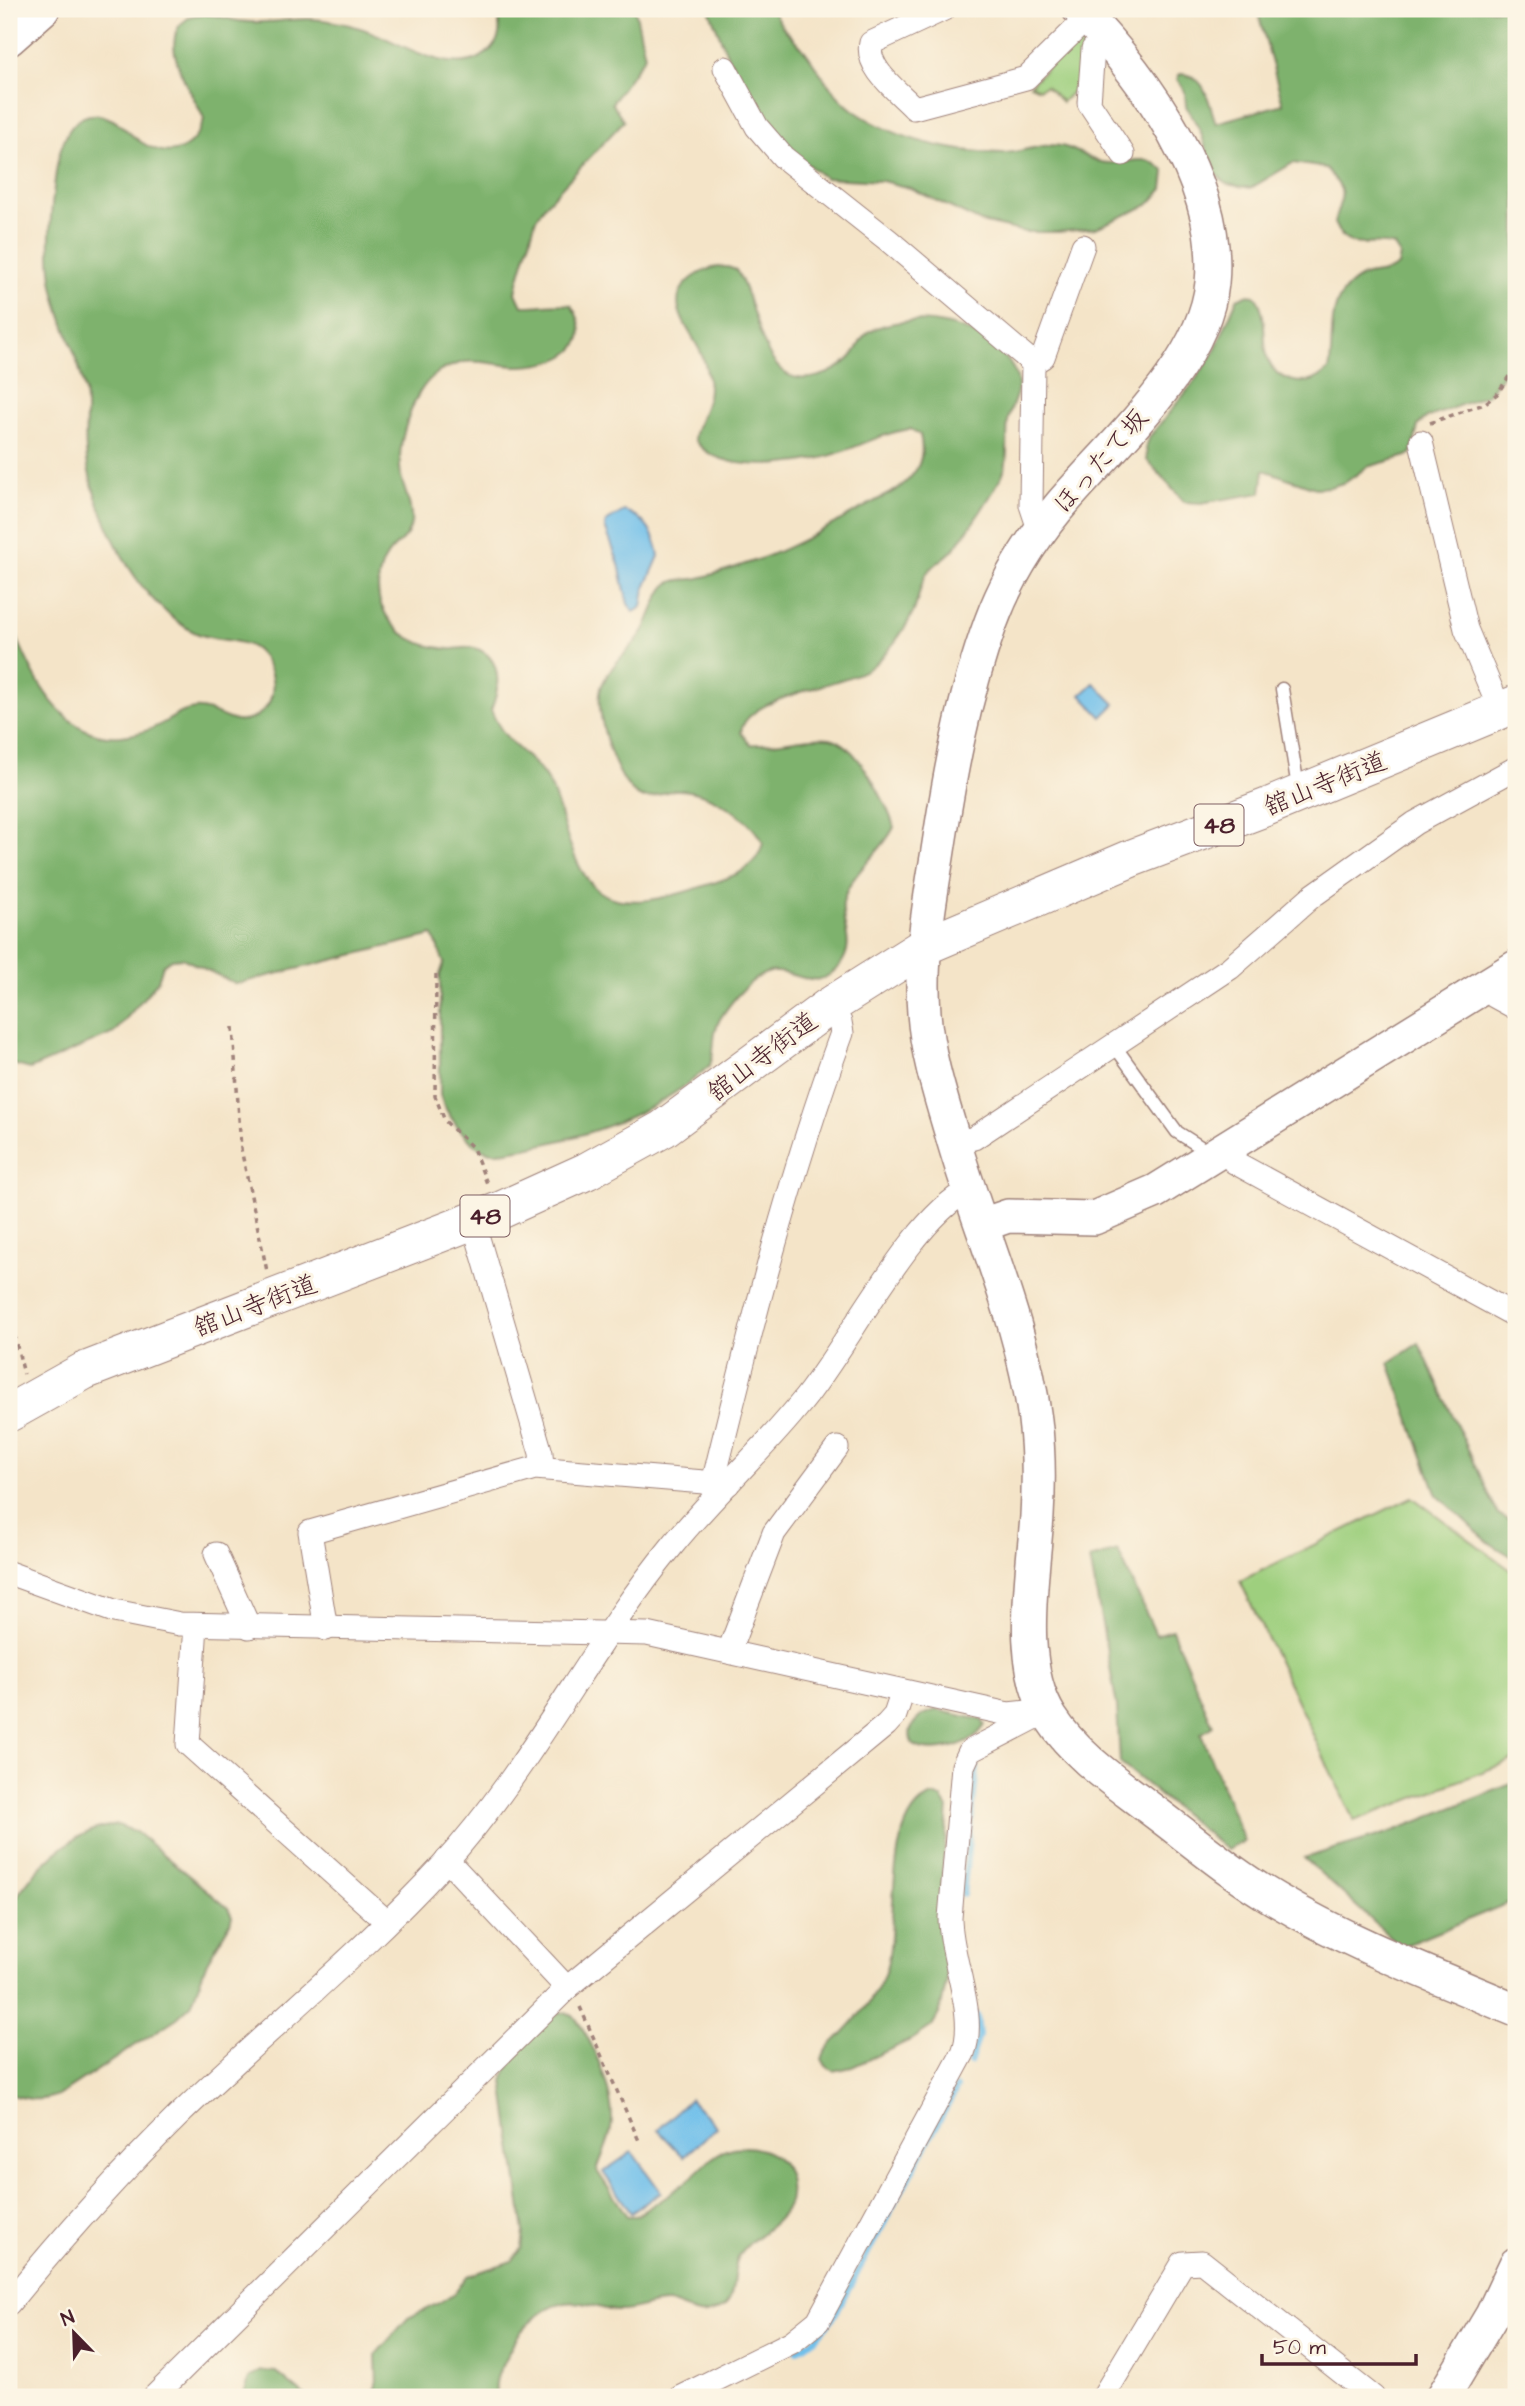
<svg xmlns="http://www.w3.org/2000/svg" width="1525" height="2406" font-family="'Architects Daughter','Klee One',sans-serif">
  <rect width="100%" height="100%" fill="#fcf5e5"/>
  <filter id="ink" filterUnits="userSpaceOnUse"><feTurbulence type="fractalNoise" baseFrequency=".0143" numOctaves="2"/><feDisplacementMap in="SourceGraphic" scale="14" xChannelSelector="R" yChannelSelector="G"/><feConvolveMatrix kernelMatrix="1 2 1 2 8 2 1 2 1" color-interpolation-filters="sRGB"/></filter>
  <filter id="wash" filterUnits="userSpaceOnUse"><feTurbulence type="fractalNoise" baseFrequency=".00686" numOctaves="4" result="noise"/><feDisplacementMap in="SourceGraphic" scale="28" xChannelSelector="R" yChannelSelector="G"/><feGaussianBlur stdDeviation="1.57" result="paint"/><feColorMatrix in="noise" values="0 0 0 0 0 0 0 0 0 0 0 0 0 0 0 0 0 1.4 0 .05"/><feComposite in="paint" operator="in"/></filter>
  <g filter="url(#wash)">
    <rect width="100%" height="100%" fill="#f4e4c8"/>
    <g fill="#9ecf7e" stroke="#747754" stroke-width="2">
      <path d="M1090 36 1086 78 1062 102 1046 86 1039 89 1030 85 1078 37Z"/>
      <path d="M1412 1497 1516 1574V1759L1354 1821 1240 1581Z"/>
    </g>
    <g fill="#7eb26d" stroke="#64684c" stroke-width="2">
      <path d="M495 9H635L645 56 612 103 624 121 545 205 536 219 518 282 516 293 522 306C540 307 553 302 571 305 599 348 561 364 522 366 504 367 481 359 464 362 457 364 445 368 439 372 422 383 414 401 408 419 402 436 398 458 401 476 404 491 413 507 411 523 409 540 395 543 387 556 378 569 375 592 382 607 394 635 420 647 449 649 457 650 467 646 475 648 503 657 500 689 491 710 507 750 532 752 550 785 557 799 560 815 565 830 572 850 579 872 594 887 620 914 677 895 707 885 731 877 756 871 763 843 749 816 706 788 675 790 663 791 652 802 639 796 616 785 592 708 602 685 611 663 632 650 644 630 651 618 658 591 668 584 678 577 688 581 699 578 719 573 740 566 760 559 808 541 853 512 898 489 917 474 926 459 920 435L911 429C878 433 849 453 817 459 782 466 716 473 694 439 696 421 709 407 709 388 708 376 706 362 700 351 687 324 658 297 700 273 711 267 724 264 736 270 754 297 758 355 785 373 804 386 837 373 851 357 860 347 860 335 874 329 915 311 982 324 1009 362 1028 389 1012 396 1008 421 1006 436 1009 452 1005 468 1001 483 962 540 951 552 944 559 933 565 927 573 919 585 919 600 913 613 904 631 887 655 871 667 841 687 743 696 741 733L750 744C777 746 805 735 830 738 856 742 887 803 894 827 882 853 848 874 843 903 840 925 857 943 840 965 816 995 795 969 770 972 751 976 730 1003 720 1019 711 1034 716 1050 710 1065 659 1113 591 1136 525 1148 513 1150 499 1154 487 1151 469 1146 445 1113 440 1095V975L444 963 433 935 236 984 182 958 172 959 163 965 158 981 114 1033 30 1069 9 1063V619C26 658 43 707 84 729 107 742 140 736 163 723 174 717 182 710 195 709 215 707 231 728 251 719 262 714 270 705 272 693 274 682 272 674 267 664 252 633 223 645 196 633 179 625 162 609 150 596 121 563 89 495 86 451 84 432 88 411 85 392 79 357 61 324 54 290 46 253 51 208 56 172 60 142 74 100 113 120 123 125 131 136 141 142 170 161 194 151 204 119 194 95 165 57 177 30 179 25 187 18 192 16 208 11 224 19 239 21 263 25 284 19 308 19 323 19 345 23 360 28 398 39 458 86 492 48 503 35 500 24 495 9Z"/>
      <path d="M709 9H773C779 28 796 39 808 55 822 75 835 98 856 112 897 140 954 153 1003 153 1022 153 1043 142 1061 146 1075 148 1087 159 1101 162 1127 168 1143 148 1165 172L1163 189 1148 205 1096 228 1058 232H1025L981 222 910 188 882 181 825 178 774 138 728 57Z"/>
      <path d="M1257 9H1516V357L1487 395 1424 419 1418 426 1412 453 1407 456 1367 467 1346 482 1330 487 1315 488 1264 470 1261 493 1201 503 1184 502 1147 460 1146 447 1150 436 1192 385 1214 352 1237 299 1246 295 1255 296C1275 322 1250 367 1290 380 1306 385 1316 381 1329 370 1336 335 1322 299 1362 277 1374 271 1385 276 1398 266L1400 255 1394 246C1367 237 1349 257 1334 223 1342 191 1349 196 1326 168L1293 163 1251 188 1226 184 1213 170 1200 130 1186 106 1185 92 1177 79 1180 74C1207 74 1208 103 1216 123L1283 104Z"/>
      <path d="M1419 1343 1498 1514 1516 1523V1559L1488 1542 1437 1495 1389 1363Z"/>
      <path d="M1118 1551 1156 1635 1172 1630 1213 1726 1201 1734 1244 1841 1227 1850 1120 1763 1117 1706 1090 1559Z"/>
      <path d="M936 1710 982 1720 985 1725C972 1746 934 1756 913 1745 904 1727 918 1715 936 1710Z"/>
      <path d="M1516 1782V1900L1401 1947 1304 1858 1391 1832Z"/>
      <path d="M933 1796 942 1799 948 1808 939 1918 947 1979 940 2012 932 2026 913 2039 852 2067 834 2071 826 2066 822 2059C827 2046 834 2043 842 2034 861 2014 883 1989 888 1961 897 1921 884 1811 933 1796Z"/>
      <path d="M118 1825 136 1832 228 1908 232 1916 230 1923 207 1962 191 2005 177 2018 61 2094C41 2102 29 2100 9 2094V1908C32 1871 73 1827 118 1825Z"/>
      <path d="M560 2012 573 2015C592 2038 617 2098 611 2129 609 2144 601 2156 597 2171L627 2216H636C655 2203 676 2191 693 2176 704 2167 712 2155 726 2150 747 2143 776 2149 786 2170 792 2182 792 2200 785 2211 774 2229 749 2238 739 2256 727 2279 744 2306 706 2314 692 2317 680 2303 666 2303 649 2303 635 2312 619 2311 606 2311 595 2305 582 2303 551 2298 520 2325 508 2353 502 2368 492 2379 497 2397H371L377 2386 376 2354 408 2318 439 2303 454 2293 467 2276 512 2261 522 2248 524 2232 503 2081C512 2052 533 2027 560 2012Z"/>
      <path d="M261 2371 276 2372 306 2397H243L249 2379Z"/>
    </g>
    <g fill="#6fbfea" stroke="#5c6f8a" stroke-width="2">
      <path d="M624 511C644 516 656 536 659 556L645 588 642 607 634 612 628 604 619 564 605 527 606 522Z"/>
      <path d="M1094 683 1115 704 1102 717 1081 695Z"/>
      <path d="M690 2099 717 2127 684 2157 658 2130Z"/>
      <path d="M632 2152 661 2192 631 2213 603 2172Z"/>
    </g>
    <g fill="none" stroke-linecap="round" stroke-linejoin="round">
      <g stroke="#6fbfea" stroke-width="6">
        <path d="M963 1895 977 1768"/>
        <path d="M970 2063 979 2036 977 2016"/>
        <path d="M797 2351 817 2337 833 2318 957 2088"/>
      </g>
    </g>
  </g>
  <g filter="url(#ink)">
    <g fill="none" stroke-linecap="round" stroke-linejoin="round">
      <g stroke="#9f827a" stroke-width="15">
        <g id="lane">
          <path d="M1282 689 1296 775 1302 788"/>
          <path d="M1114 1045 1177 1132 1210 1153"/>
        </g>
      </g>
      <g stroke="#9f827a" stroke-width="25">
        <g id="street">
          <path d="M944 9 871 43C865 68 898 91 914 108L1026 78 1087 18"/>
          <path d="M1106 38 1093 49 1089 103 1123 154"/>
          <path d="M725 68 757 127 783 157 888 240 1033 363 1031 505 1040 532"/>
          <path d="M1033 363 1043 357 1083 246"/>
          <path d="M1421 442 1466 629 1500 710"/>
          <path d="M1487 985 1494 996 1516 1008"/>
          <path d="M955 1143 974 1138 1230 968 1311 897 1415 823 1516 768"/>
          <path d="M1226 1148 1234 1162 1516 1316"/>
          <path d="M473 1221 541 1453 542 1468"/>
          <path d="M713 1483C750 1331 788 1180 842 1033L840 1022 828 1007"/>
          <path d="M216 1554 249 1627"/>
          <path d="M9 1573 114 1611 180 1624 647 1634 1008 1714 1047 1710"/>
          <path d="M196 1625 188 1744 386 1921"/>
          <path d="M326 1629 310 1532 535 1468 728 1484"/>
          <path d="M729 1651 774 1533 837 1448"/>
          <path d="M447 1860 567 1988"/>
          <path d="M9 2303C62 2238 118 2175 178 2116 265 2032 360 1955 442 1866 531 1769 589 1647 672 1546 712 1496 761 1453 801 1403 848 1347 909 1220 970 1189"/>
          <path d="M154 2397 567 1988 886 1725 895 1715 903 1691"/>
          <path d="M681 2397 792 2342 818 2321 963 2053C978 2015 950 1959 950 1918L963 1766 970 1751 1038 1716"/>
          <path d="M1103 2397 1183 2263 1202 2262 1373 2397"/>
        </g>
      </g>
      <g stroke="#9f827a" stroke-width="36">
        <g id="secondary">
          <path d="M1079 9C1145 77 1222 183 1212 283 1204 366 1110 446 1058 508 1030 542 1006 581 991 622 963 698 949 778 937 857 928 910 920 960 924 1013 927 1056 942 1101 954 1142 981 1234 1023 1324 1035 1420 1039 1452 1039 1484 1037 1516 1033 1577 1016 1664 1051 1718 1075 1755 1114 1781 1148 1807 1190 1838 1230 1873 1275 1899 1351 1944 1436 1976 1516 2010"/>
          <path d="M9 39 43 9"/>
          <path d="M982 1225 1008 1216 1094 1218 1156 1191 1516 967"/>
          <path d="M1443 2397 1492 2315 1516 2264"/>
        </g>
      </g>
      <g stroke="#9f827a" stroke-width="39">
        <path id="primary" d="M9 1413 84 1371 501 1210 587 1171 663 1129 828 1007 923 947 1132 858 1267 807 1516 704"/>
      </g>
      <g stroke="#9f827a" stroke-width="3.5" stroke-dasharray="5 5" stroke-linecap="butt">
        <path d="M404 9 408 15"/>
        <path d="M1430 423 1484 404 1497 394 1516 366"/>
        <path d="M436 974 435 1096 445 1121 473 1148 488 1186"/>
        <path d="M233 1027 241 1149 267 1271"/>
        <path d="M9 1315 24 1374"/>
        <path d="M580 2007 640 2143"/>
      </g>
      <use href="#lane" stroke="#fff" stroke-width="12"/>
      <use href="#street" stroke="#fff" stroke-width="23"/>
      <use href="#secondary" stroke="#fff" stroke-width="33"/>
      <use href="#primary" stroke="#fff" stroke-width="37"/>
    </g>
  </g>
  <g text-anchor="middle" stroke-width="6" stroke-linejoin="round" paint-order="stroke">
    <g fill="#fcf5e5" stroke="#7f5f63" stroke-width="2">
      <rect x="1194.5" y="804.5" width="49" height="41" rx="5"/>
      <rect x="460.5" y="1195.5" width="49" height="41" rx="5"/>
    </g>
    <g font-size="24" font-weight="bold" fill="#4a1f2b">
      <text x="1219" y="833">48</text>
      <text x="485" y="1224">48</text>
    </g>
    <g font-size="26" fill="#4a1f2b" stroke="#fcf5e5">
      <text transform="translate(1100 461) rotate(-49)" y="9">ほったて坂</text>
      <text transform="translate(1325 783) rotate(-22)" y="9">舘山寺街道</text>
      <text transform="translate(762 1056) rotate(-37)" y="9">舘山寺街道</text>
      <text transform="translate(255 1305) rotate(-21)" y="9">舘山寺街道</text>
    </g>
  </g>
  <rect width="1525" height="2406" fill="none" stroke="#fcf5e5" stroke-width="35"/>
  <g transform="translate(74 2333) rotate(337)" stroke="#fcf5e5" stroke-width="5" paint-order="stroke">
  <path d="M0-5L12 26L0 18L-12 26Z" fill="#4a1f2b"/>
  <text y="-10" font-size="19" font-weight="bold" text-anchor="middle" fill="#4a1f2b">N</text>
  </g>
  <path d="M1262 2354v10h154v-10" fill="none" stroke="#4a1f2b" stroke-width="3.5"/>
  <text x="1273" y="2354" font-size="21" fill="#4a1f2b" stroke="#fcf5e5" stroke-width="5" paint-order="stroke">50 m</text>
</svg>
